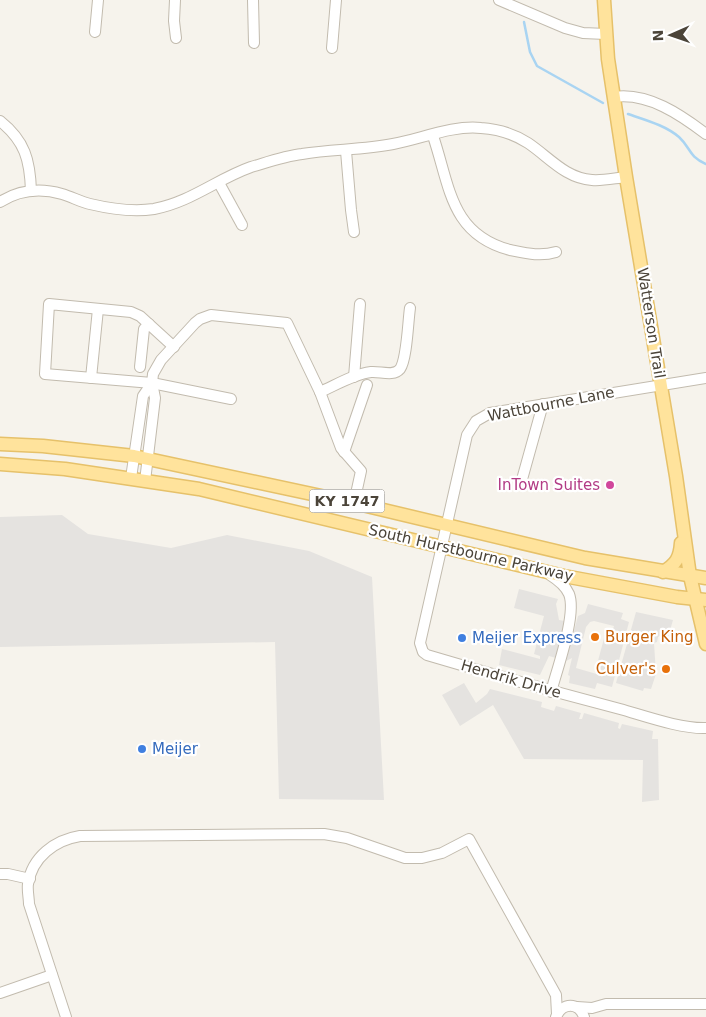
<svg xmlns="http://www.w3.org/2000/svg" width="706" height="1017" font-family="'DejaVu Sans',sans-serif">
  <rect width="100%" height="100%" fill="#f6f3ec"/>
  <g fill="#e5e3e0" fill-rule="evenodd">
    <path d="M62 515 88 534 171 548 227 535 309 551 372 577 384 800 279 799 275 642 0 647V517Z"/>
    <path d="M519 589 558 599 556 604 559 620 565 621 556 658 549 656 540 675 499 665 502 649 540 659V656L534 654 544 616 514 608Z"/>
    <path d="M588 604 623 613 621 619 629 622 612 687 597 683 595 689 569 683 570 676 568 675 572 658 566 661 578 616 585 613ZM594 621 614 626 612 632 606 631 595 672 600 673V675L576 668 586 627 590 622Z"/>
    <path d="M636 612 673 620 668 637 661 635 658 637 657 642 654 643 656 674 651 689 644 688 643 691 616 683Z"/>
    <path d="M464 683 476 703 487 694 490 689 542 702 541 707 554 711 556 706 581 713 579 719H582L584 713 619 723 618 728 620 729 622 724 653 731 652 739H658L659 800 642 802 643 760 524 759 493 705 460 726 442 695Z"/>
  </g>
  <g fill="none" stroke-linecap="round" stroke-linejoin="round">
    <g stroke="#a9d4f2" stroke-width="2.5">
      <path d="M524 22 530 52 537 66 603 103"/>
      <path d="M628 114C645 120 665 125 679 137 691 148 688 156 706 164"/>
    </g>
    <g stroke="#c2bbae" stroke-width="12">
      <g id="minor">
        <path d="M175 0 174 21 176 38"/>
        <path d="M253 0 254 43"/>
        <path d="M499 0 565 28 583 33 606 34"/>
        <path d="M95 32 98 0"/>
        <path d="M332 48 336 0"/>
        <path d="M614 97C648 92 681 115 706 134"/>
        <path d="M0 121C25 141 30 160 31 191"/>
        <path d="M433 136C450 186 450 234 510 250 525 253 540 257 556 252"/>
        <path d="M346 151 351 210 354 232"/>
        <path d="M219 183 242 225"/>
        <path d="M0 202C19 190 41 188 62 194 72 197 81 202 90 204 111 209 133 212 154 209 191 202 217 179 251 167 268 162 285 156 302 154 332 149 363 150 393 144 421 139 452 125 481 128 497 129 514 134 528 143 549 157 565 178 592 180 603 181 615 178 626 177"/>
        <path d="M174 347 140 316 131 312 49 304 45 374 152 383 231 399"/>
        <path d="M140 367 144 329 149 324"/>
        <path d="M354 377 360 304"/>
        <path d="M91 378 98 309"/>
        <path d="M706 378 490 413 476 421 467 435 420 643 423 652 427 655C491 674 555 692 620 709 645 716 681 729 706 728"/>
        <path d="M320 392C336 385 354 374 371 372 380 371 393 377 400 369 407 359 408 321 410 308"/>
        <path d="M344 452 367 385"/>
        <path d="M131 478 143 396 152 383"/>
        <path d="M145 481 155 398 152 383 153 374 161 360 195 323 200 319 211 315 287 323 320 392 341 448 361 471 354 503"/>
        <path d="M521 483 543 404"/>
        <path d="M550 575C558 580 565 585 569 594 577 614 557 669 551 692"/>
        <path d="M0 874H8L30 879"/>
        <path d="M0 993 52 975"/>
        <path d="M577 1007 592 1008 606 1004H706"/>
        <path d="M66 1017 29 904C29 898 27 890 28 884 32 857 55 840 80 836L324 834 347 838 405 858H422L442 853 469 839 556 995 557 1014"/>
        <path d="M556 1017C562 1002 579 1002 584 1017"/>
      </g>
    </g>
    <g stroke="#e6c16a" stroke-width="15">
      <g id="major">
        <path d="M604 0 608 59 626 177 676 476 690 576 706 644"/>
        <path d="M0 444 43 446 134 456 354 503 585 558 706 578"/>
        <path d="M0 464 65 469 199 489 564 576 677 597 706 600"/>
        <path d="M663 572C676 564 680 558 681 543"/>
      </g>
    </g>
    <use href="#minor" stroke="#fff" stroke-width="10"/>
    <use href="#major" stroke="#ffe39c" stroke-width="12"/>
  </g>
  <circle fill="#d1479c" stroke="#fff" stroke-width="2" cx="610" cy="485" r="5"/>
  <g fill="#e8710a" stroke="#fff" stroke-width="2">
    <circle cx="595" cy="637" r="5"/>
    <circle cx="666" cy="669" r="5"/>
  </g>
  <g fill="#3f7fe0" stroke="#fff" stroke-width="2">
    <circle cx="462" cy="638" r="5"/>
    <circle cx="142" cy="749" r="5"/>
  </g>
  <g text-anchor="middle" stroke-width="4.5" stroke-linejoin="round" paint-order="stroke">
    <rect fill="#fff" stroke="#817c74" stroke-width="1" x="309.5" y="489.5" width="75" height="23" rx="4"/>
    <g font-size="14" font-weight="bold" fill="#4b4439">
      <text x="347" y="506">KY 1747</text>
    </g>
    <g font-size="15" fill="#4b4439" stroke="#fff">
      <text transform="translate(651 323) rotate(81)" y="5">Watterson Trail</text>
      <text transform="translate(551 404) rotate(-11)" y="5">Wattbourne Lane</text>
      <text transform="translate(471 553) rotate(13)" y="5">South Hurstbourne Parkway</text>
      <text transform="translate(511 679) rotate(16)" y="5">Hendrik Drive</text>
    </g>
    <g font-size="15" fill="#b23c85" stroke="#fff" text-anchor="end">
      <text x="600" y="490">InTown Suites</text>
    </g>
    <g font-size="15" fill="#c56008" stroke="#fff" text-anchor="start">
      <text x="605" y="642">Burger King</text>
      <text x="656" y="674" text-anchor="end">Culver's</text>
    </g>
    <g font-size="15" fill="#366cbe" stroke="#fff" text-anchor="start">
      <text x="472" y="643">Meijer Express</text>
      <text x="152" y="754">Meijer</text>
    </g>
  </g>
  <g transform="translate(671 35) rotate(268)" stroke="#ffffff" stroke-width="4" paint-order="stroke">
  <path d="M0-4L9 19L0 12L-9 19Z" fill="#4b4439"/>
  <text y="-8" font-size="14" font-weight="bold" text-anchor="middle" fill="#4b4439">N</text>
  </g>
</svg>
